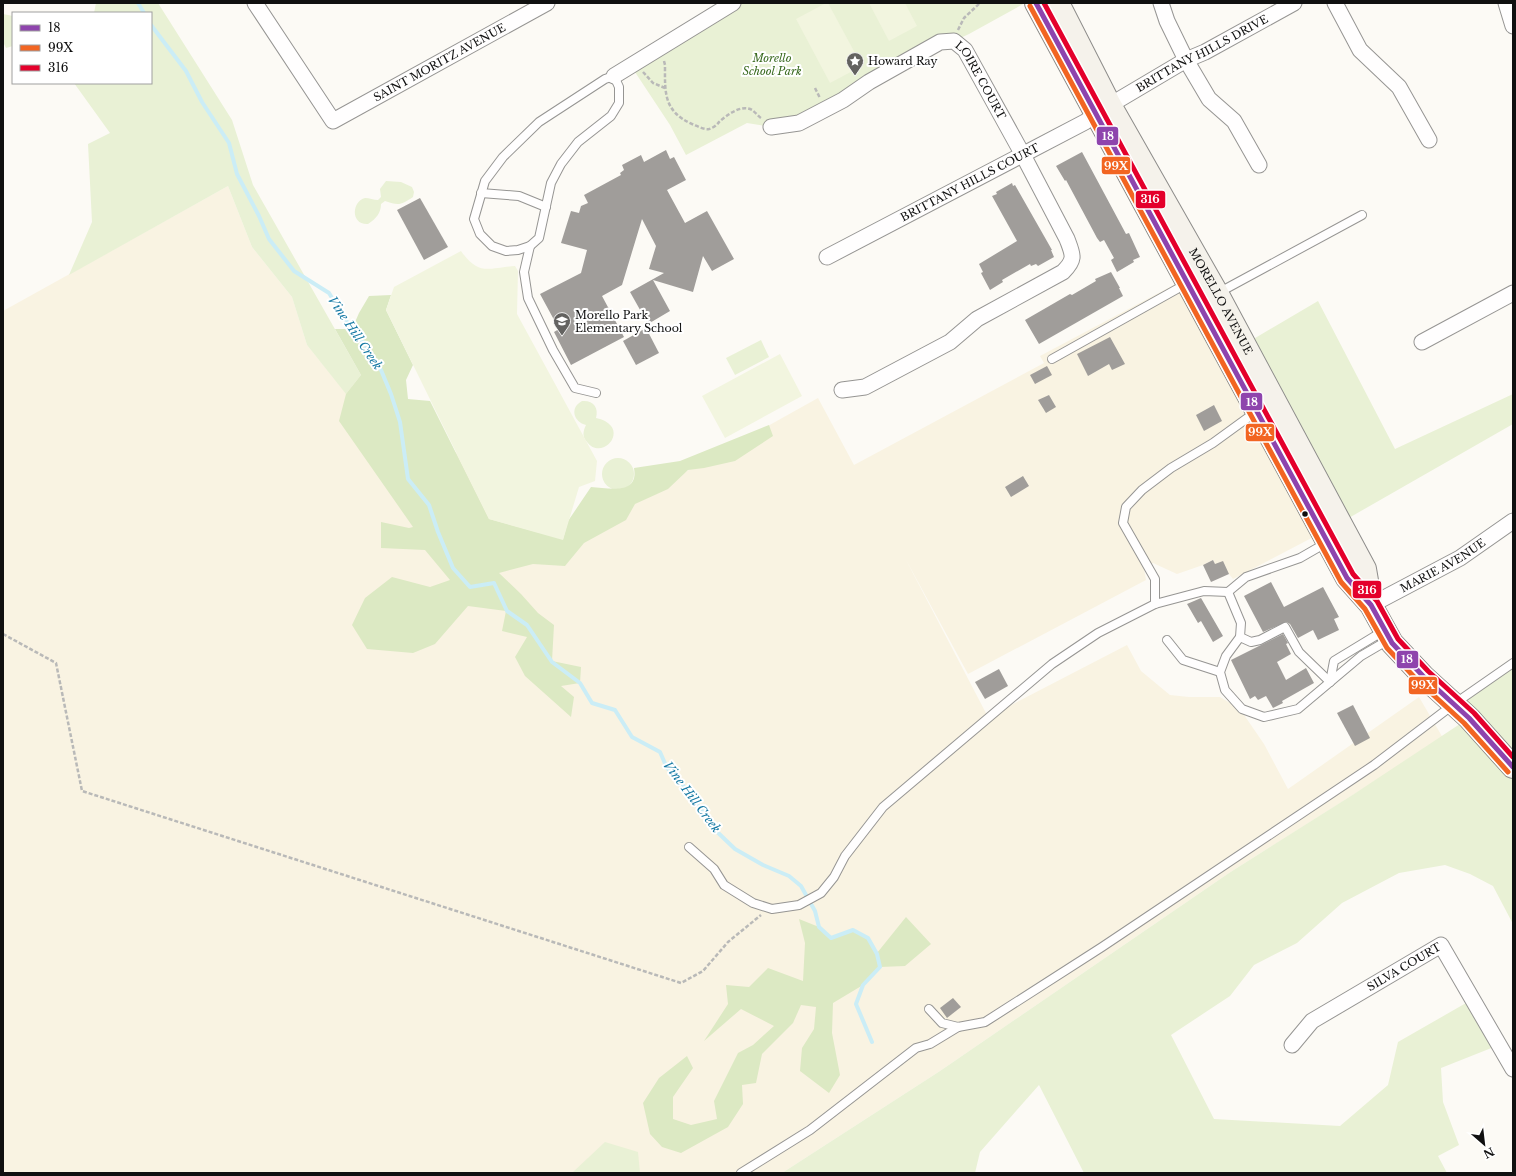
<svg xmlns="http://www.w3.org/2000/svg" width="1516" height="1176" font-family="'Libre Baskerville',serif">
  <rect width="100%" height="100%" fill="#fcfaf5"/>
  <path fill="#f9f3e2" d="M228 186 252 247 292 297 307 345 346 393 361 375 563 540 818 398 854 465 1044 363 1040 356 1185 279 1323 532 1233 579 1229 574 1215 564 1213 560 1203 565 1177 574 1153 563 1144 568 1146 580 968 674 905 558 988 717 1127 645 1141 671 1170 695 1189 697H1220L1240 709 1264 744 1288 789 1419 697 1443 738 1229 873 940 1071 782 1173H3V311Z"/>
  <g fill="#e9f1d5">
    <path d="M96 3H158L232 120 253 185 361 375 346 394 307 345 292 297 252 247 228 186 69 275 92 222 88 144 110 133 74 83H151V13H94Z"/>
    <path d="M733 3H1025L969 34 954 41 843 100 771 127 747 123 686 155 670 125 631 66Z"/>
    <path d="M3 14 13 16V46L6 48 3 42Z"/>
    <path d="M386 181 401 182 412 187 414 192 413 197C401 205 399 206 385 201L381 204C381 213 376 219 368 224 350 225 352 201 365 198 369 198 374 200 378 200L381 197 380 189Z"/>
    <path d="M1318 301 1395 449 1513 394V424L1340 523 1245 344Z"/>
    <path d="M761 340 769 357 735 375 726 358Z"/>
    <path d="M582 401C593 400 599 407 596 418 633 426 603 463 587 442 582 437 583 431 586 425 574 422 569 408 582 401Z"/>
    <circle cx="618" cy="474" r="16"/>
    <path d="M1513 663V924L1493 886 1470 874 1445 865 1399 873 1342 903 1297 943 1254 965 1230 996 1171 1035 1214 1119 1340 1126 1388 1085 1398 1042 1473 999 1499 1045 1441 1068 1443 1102 1459 1145 1438 1156 1447 1173H1084L1039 1085 980 1152 975 1173H782L940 1071 1229 873 1354 794 1469 718 1454 704Z"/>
    <path d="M605 1142 638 1152 640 1173H572Z"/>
  </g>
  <g fill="#dce9c3">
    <path d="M391 295 386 310 413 365 406 380 408 399 430 401 489 519 563 539 568 521 591 487C608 488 639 496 634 468L680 461 769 425 773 436 735 461 704 468 688 470 668 489 635 504 626 520 584 543 565 566 533 564 499 573 521 594 538 613 554 625 552 661 581 667 580 683 561 686 574 697 571 717 525 676 515 657 527 637 502 631 506 611 468 606 435 644 413 653 367 649 352 625 365 598 392 577 430 587 450 580 425 550 381 548V522L409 528 413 527 339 421 346 394 361 375 335 329H352L359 313 369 296Z"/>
    <path d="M906 917 931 944 905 966 880 967 863 985 833 1003 832 1033 840 1075 829 1093 800 1071 802 1048 814 1029 816 1007 801 1005 793 1023 762 1054 756 1083 742 1085 743 1104 728 1127 681 1153 662 1147 650 1134 643 1103 659 1078 687 1056 693 1068 673 1097V1119L691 1125 717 1119 714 1101 738 1053 753 1045 774 1026 741 1009 704 1041 728 1004 726 985 749 987 768 968 803 981 805 943 799 919 819 927 831 938 853 930 868 938 877 953Z"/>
  </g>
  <g fill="#f2f5df">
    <path d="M826 3H828L862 66 830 83 796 19Z"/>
    <path d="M869 3H905L917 26 889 41Z"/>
    <path d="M461 251C479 276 487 268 515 266L518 271 517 314 597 461 595 481 579 487 563 540 489 519 386 310 394 287Z"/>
    <path d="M780 354 802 396 725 438 702 396Z"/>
  </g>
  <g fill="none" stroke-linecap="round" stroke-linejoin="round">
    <g stroke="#cbedf6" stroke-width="4">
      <path d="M138 3 144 13"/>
      <path d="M151 25 186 71 202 102 229 143 237 174 259 216 269 239 294 271 329 293 347 322 369 350 381 370 391 394 400 422 408 479 429 505 438 532 453 568 470 587 494 583 507 611 527 625 552 662 580 683 592 703 615 710 632 737 660 752 667 768 692 795 712 827 735 849 763 865 789 876 801 886 815 911 819 927 831 938 853 930 868 938 877 954 880 967 863 985 856 1004 872 1042"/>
    </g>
  </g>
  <g fill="#a09d9a">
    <path d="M666 150 670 159 674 157 686 180 667 190 685 223 707 211 734 259 712 271 703 256 693 292 653 280 670 311 648 324 630 292 664 273 649 269 656 246 642 219 622 285 602 296 624 337 571 365 554 332 559 329 540 294 581 273 587 250 561 243 571 211 579 213 581 206 588 203 584 195 621 175 620 173 624 170 622 165 641 155 644 162Z"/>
    <path d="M1082 152 1126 234 1129 233 1140 257 1133 260 1134 262 1117 272 1111 260 1114 258 1104 240 1100 242 1097 238 1066 180 1065 181 1056 166Z"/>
    <path d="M1012 183 1013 186 1015 185 1052 250H1051L1054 257 1038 266 1036 264 1031 266 1030 264 1002 280 1003 282 990 290 982 275 981 273 983 272 979 264 1017 241 992 196 997 194 996 192Z"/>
    <path d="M420 198 448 247 424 260 397 210Z"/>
    <path d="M1111 272 1120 288H1119L1123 296 1039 344 1025 320 1070 294 1072 295 1096 281 1095 279Z"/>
    <path d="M646 328 659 353 636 365 623 341Z"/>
    <path d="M1110 337 1125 364 1112 370 1109 364 1088 376 1077 354Z"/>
    <path d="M1047 366 1052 375 1035 384 1030 375Z"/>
    <path d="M1049 395 1056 407 1046 413 1038 400Z"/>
    <path d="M1214 405 1222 421 1204 431 1196 415Z"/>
    <path d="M1023 476 1029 486 1011 497 1005 487Z"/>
    <path d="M1213 560 1215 564 1223 561 1229 574 1211 582 1203 565Z"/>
    <path d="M1271 582 1284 607 1323 587 1339 617 1334 619 1339 630 1318 640 1313 630 1298 638 1290 624 1286 622 1263 632 1244 596Z"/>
    <path d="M1201 598 1223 636 1213 642 1201 621 1198 623 1187 604Z"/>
    <path d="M1283 634 1288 643 1286 644 1291 654 1277 662 1286 680 1306 668 1314 683 1282 701 1283 703 1273 708 1266 696 1258 700 1255 696 1250 699 1231 660Z"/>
    <path d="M999 669 1008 686 985 699 975 682Z"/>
    <path d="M1353 705 1370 738 1355 746 1337 713Z"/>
    <path d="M953 998 961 1007 947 1018 940 1008Z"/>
  </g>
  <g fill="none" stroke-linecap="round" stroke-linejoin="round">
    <g stroke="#969593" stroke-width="10">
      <g id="lane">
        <path d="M614 76 619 87V103L611 116 578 142 561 164 551 183 539 238 530 246 518 250 506 251 492 246 480 234 474 219 485 181 503 157 539 122 605 79Z"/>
        <path d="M481 193 519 196 546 207"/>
        <path d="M530 246 524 272 528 298 553 350 575 388 596 393"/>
        <path d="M1218 293 1362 215"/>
        <path d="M1052 359 1186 284"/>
        <path d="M1228 592 1241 623 1240 637 1226 656 1220 672 1225 690 1242 709 1264 717 1298 709 1361 656 1390 639"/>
        <path d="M1155 604V579L1123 523 1126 507 1142 490 1171 468 1213 443 1257 411"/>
        <path d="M1240 637 1251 642 1260 640 1285 627 1299 652 1330 682"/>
        <path d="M1167 640 1183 660 1220 672"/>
        <path d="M1330 682 1334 661 1385 630"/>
        <path d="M689 847 714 869 724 885 753 903 772 909 799 905 821 893 834 877 845 856 883 807 1052 664 1098 633 1155 604 1204 591 1228 592 1246 577 1300 558 1326 543"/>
        <path d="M929 1009 942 1023 958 1027 985 1022 1102 947 1374 765 1454 704 1513 663"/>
        <path d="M741 1173 810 1130 916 1048 930 1044 958 1027"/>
      </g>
    </g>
    <g stroke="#969593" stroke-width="17">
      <g id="street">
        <path id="s1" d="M255 3 333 121 547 3"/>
        <path d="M1161 3 1167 21 1186 60 1209 99 1234 121 1259 165"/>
        <path d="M1335 3 1360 50 1399 87 1429 140"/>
        <path d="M1506 3 1513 26"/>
        <path d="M614 76 733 3"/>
        <path id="s2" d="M771 127 799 123 843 100 869 82 940 42 954 41 965 50 1023 155 1067 239C1073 255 1076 259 1063 272L977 319 950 342 865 387 842 390"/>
        <path id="s3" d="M827 257 1085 122 1110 105 1186 60 1205 52 1294 3"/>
        <path d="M1422 342 1513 293"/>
        <path id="s4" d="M1371 605 1460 558 1513 521"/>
        <path id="s5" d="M1292 1045 1312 1021 1441 945 1513 1069"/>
      </g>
    </g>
    <g stroke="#8d8c8a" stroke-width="24">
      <g id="secondary">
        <path d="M1036 3 1347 578 1371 605 1392 643 1423 676 1469 718 1513 767"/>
        <path id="s6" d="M1058 3 1110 105 1217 293 1365 569 1371 604"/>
      </g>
    </g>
    <g stroke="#b9b9b8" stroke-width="2.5" stroke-dasharray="4 2" stroke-linecap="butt">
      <path d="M958 30 964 18 980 3"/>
      <path d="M664 61 665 65C665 92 663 111 692 124 697 126 704 130 709 129 713 128 717 125 719 122 727 115 741 104 752 110 755 112 758 116 761 118"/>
      <path d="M643 72 653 83 665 88"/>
      <path d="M815 88 820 98"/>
      <path d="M3 634 56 663 82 791 681 983 703 971 728 942 761 915"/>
    </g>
    <use href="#lane" stroke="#fffefe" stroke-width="8"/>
    <use href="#street" stroke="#fffefe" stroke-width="15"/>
    <use href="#secondary" stroke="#f5f2eb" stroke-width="22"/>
    <g stroke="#fff" stroke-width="8">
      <path id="bus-1" d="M1036 3 1347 578 1371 605 1392 643 1423 676 1469 718 1513 767"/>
    </g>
    <g stroke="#fff" stroke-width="8">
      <path id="bus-2" d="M1030 6 1341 582 1365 609 1387 648 1418 681 1464 723 1508 772"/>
    </g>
    <g stroke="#fff" stroke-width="8">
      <path id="bus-3" d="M1044 3 1353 574 1377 601 1398 639 1428 671 1474 713 1513 757"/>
    </g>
    <use href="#bus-1" stroke="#8e44ad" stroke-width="5"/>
    <use href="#bus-2" stroke="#f26522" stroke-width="5"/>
    <use href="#bus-3" stroke="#e4002b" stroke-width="5"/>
  </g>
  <defs>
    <g id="sight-pin" transform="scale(0.9)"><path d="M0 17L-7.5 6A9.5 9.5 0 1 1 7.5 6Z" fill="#636260" stroke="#fff"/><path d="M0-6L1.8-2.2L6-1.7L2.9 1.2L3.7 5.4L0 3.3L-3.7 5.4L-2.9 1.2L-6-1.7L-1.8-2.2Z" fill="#fff"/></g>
    <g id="school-pin" transform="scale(0.9)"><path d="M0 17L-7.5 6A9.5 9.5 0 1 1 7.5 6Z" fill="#636260" stroke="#fff"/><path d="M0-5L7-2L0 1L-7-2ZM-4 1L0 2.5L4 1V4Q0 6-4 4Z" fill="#fff"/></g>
  </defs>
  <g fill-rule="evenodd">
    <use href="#sight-pin" x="855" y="61"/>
    <use href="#school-pin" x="562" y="321"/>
  </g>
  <circle fill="#101010" stroke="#fff" stroke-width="1.5" cx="1305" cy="514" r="3.5"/>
  <g text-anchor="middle" stroke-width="4" stroke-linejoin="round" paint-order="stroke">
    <g font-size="11" fill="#101010" stroke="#fff">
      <text dy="4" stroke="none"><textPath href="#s3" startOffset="427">BRITTANY HILLS DRIVE</textPath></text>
      <text dy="4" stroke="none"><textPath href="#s1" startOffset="263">SAINT MORITZ AVENUE</textPath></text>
      <text dy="4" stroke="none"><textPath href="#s2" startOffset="253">LOIRE COURT</textPath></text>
      <text dy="4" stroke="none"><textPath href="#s3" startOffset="161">BRITTANY HILLS COURT</textPath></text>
      <text dy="4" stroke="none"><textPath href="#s6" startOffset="340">MORELLO AVENUE</textPath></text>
      <text dy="4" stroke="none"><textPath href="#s4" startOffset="82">MARIE AVENUE</textPath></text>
      <text dy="4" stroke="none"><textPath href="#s5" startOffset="138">SILVA COURT</textPath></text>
    </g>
    <g font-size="11" font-style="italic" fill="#38691e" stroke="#fff">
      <text x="772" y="62">Morello<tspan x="772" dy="13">School Park</tspan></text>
    </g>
    <g font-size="11" fill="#101010" stroke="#fff" text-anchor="start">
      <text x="868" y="65">Howard Ray</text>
      <text x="575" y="319">Morello Park<tspan x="575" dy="13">Elementary School</tspan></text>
    </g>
    <g font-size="12" font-style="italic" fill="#177aa4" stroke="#fff">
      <text transform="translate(355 333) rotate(56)" y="4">Vine Hill Creek</text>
      <text transform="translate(692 797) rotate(53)" y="4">Vine Hill Creek</text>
    </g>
  </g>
  <g stroke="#fff" stroke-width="1.5">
    <rect x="1096" y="126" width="23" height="20" rx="4" fill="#8e44ad"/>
    <rect x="1101" y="156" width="30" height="19" rx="4" fill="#f26522"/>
    <rect x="1135" y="190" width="31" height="19" rx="4" fill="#e4002b"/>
    <rect x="1240" y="392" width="23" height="19" rx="4" fill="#8e44ad"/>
    <rect x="1245" y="423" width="30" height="19" rx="4" fill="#f26522"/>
    <rect x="1352" y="580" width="30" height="19" rx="4" fill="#e4002b"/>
    <rect x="1396" y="650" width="23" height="19" rx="4" fill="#8e44ad"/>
    <rect x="1408" y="676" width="30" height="19" rx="4" fill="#f26522"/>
  </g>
  <g font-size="11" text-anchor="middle" font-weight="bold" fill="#fff">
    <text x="1108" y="140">18</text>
    <text x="1116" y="170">99X</text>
    <text x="1150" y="203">316</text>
    <text x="1252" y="406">18</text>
    <text x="1260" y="436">99X</text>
    <text x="1367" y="594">316</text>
    <text x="1407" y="663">18</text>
    <text x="1423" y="689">99X</text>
  </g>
  <rect width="1516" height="1176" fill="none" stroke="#101010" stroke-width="8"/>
  <rect x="12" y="12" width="140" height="72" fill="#ffffff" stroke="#9f9f9f"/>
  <rect x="20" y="25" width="20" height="6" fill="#8e44ad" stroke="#9f9f9f"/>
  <text x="48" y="32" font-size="12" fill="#101010">18</text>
  <rect x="20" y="45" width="20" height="6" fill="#f26522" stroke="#9f9f9f"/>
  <text x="48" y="52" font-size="12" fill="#101010">99X</text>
  <rect x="20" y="65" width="20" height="6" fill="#e4002b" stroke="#9f9f9f"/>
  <text x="48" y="72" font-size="12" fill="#101010">316</text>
  <g transform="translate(1484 1144) rotate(152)" stroke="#ffffff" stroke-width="3" paint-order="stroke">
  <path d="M0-3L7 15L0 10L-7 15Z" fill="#101010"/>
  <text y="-6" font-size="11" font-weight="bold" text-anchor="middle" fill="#101010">N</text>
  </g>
</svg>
